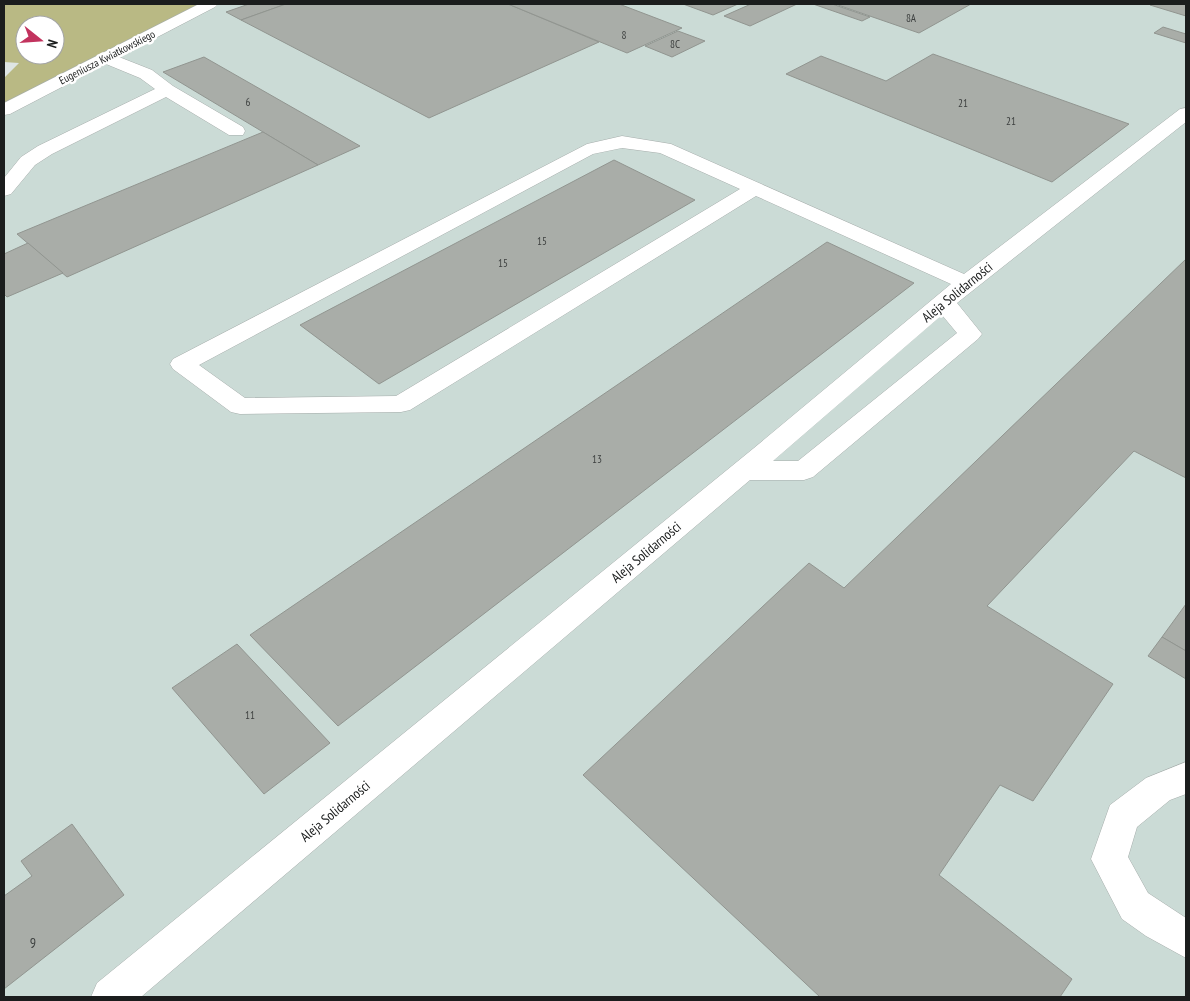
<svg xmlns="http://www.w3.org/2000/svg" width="1190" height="1001" font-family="'PT Sans Narrow',sans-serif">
  <rect width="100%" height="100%" fill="#dee5e3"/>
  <path fill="#cbdbd6" d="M210 4H1186V997H4V110Z"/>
  <path fill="#b9b984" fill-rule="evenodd" d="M4 4H210L4 110V78L19 63 4 62ZM25 25H55V55H25Z"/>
  <g fill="#a9ada8" stroke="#919590">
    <path d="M249 4H286L241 20 226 12Z"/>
    <path d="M286 4H508L599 42 429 118 241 20Z"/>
    <path d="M508 4H619L682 28 627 53Z"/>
    <path d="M683 4H738L713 15Z"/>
    <path d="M751 4H797L750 26 724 16Z"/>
    <path d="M813 4H832L870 17 862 21Z"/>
    <path d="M835 4H971L919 33Z"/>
    <path d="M1152 4H1186V16L1150 5Z"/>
    <path d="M1163 27 1186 34V43L1154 33Z"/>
    <path d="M678 31 705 41 672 57 645 46Z"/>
    <path d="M933 54 1129 124 1052 182 786 74 821 56 886 81Z"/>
    <path d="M204 57 360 146 318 165 163 72Z"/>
    <path d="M263 132 318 165 67 277 17 234Z"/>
    <path d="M614 160 695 200 379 384 300 325Z"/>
    <path d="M827 242 914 283 338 726 250 635Z"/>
    <path d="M28 243 63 273 7 297 4 294V254Z"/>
    <path d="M1186 259V478L1134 451 987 606 1113 684 1033 801 1000 785 939 875 1072 979 1060 997H820L583 775 809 563 844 588Z"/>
    <path d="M1186 604V651L1162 637Z"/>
    <path d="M1162 637 1186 651V679L1148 656Z"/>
    <path d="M237 644 330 743 264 794 172 688Z"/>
    <path d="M72 824 124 895 4 989V896L32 876 21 861Z"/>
  </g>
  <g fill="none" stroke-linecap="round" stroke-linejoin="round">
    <g stroke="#a6adab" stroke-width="1">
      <g id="minor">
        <path d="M199 4H218L215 7 119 57 152 70 173 86 243 127 245 131 243 135H229L166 97 52 154 35 165 11 194 4 196V178L21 157 38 146 155 89 140 78 106 64 10 114 4 115V103Z"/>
        <path d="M1186 108V122L957 303 982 334 978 339 813 477 804 480H750L141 997H91L97 983 754 448 951 284 756 196 410 410 401 412 240 414 231 412 173 369 170 364 173 359 587 144 622 136 671 144 964 274 1180 109ZM622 148 660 153 740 189 396 396 245 398 199 365 593 154ZM942 315 957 333 798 461H773Z"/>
        <path d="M1186 762V794L1170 800 1137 827 1128 857 1148 893 1186 918V958L1146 936 1122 919 1091 859 1110 805 1146 778Z"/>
      </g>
    </g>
    <use href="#minor" fill="#fff" fill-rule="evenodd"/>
  </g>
  <g text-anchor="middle" stroke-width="5" stroke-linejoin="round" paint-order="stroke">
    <g font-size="11" fill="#3e4140">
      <text x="911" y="22">8A</text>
      <text x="624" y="39">8</text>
      <text x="675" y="48">8C</text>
      <text x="248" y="106">6</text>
      <text x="963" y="107">21</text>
      <text x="1011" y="125">21</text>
      <text x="542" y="245">15</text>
      <text x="503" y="267">15</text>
      <text x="597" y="463">13</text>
      <text x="250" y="719">11</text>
    </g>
    <g font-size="11" fill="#1b1d1d" stroke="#fff">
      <text transform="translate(107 57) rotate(-27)" y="4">Eugeniusza Kwiatkowskiego</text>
    </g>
    <g font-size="14" fill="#1b1d1d" stroke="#fff">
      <text transform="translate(957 292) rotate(-39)" y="5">Aleja Solidarności</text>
      <text transform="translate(646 552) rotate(-40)" y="5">Aleja Solidarności</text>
      <text transform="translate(335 811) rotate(-40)" y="5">Aleja Solidarności</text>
    </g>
    <g font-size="14" fill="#3e4140">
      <text x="33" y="948">9</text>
    </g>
  </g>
  <rect width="1190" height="1001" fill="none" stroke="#1b1d1d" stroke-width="10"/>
  <g transform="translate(40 40) rotate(107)"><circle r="24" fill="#ffffff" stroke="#a4a5a5"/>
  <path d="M0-4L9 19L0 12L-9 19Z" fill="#c2335e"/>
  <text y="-8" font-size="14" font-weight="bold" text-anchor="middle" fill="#1b1d1d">N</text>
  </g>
</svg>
